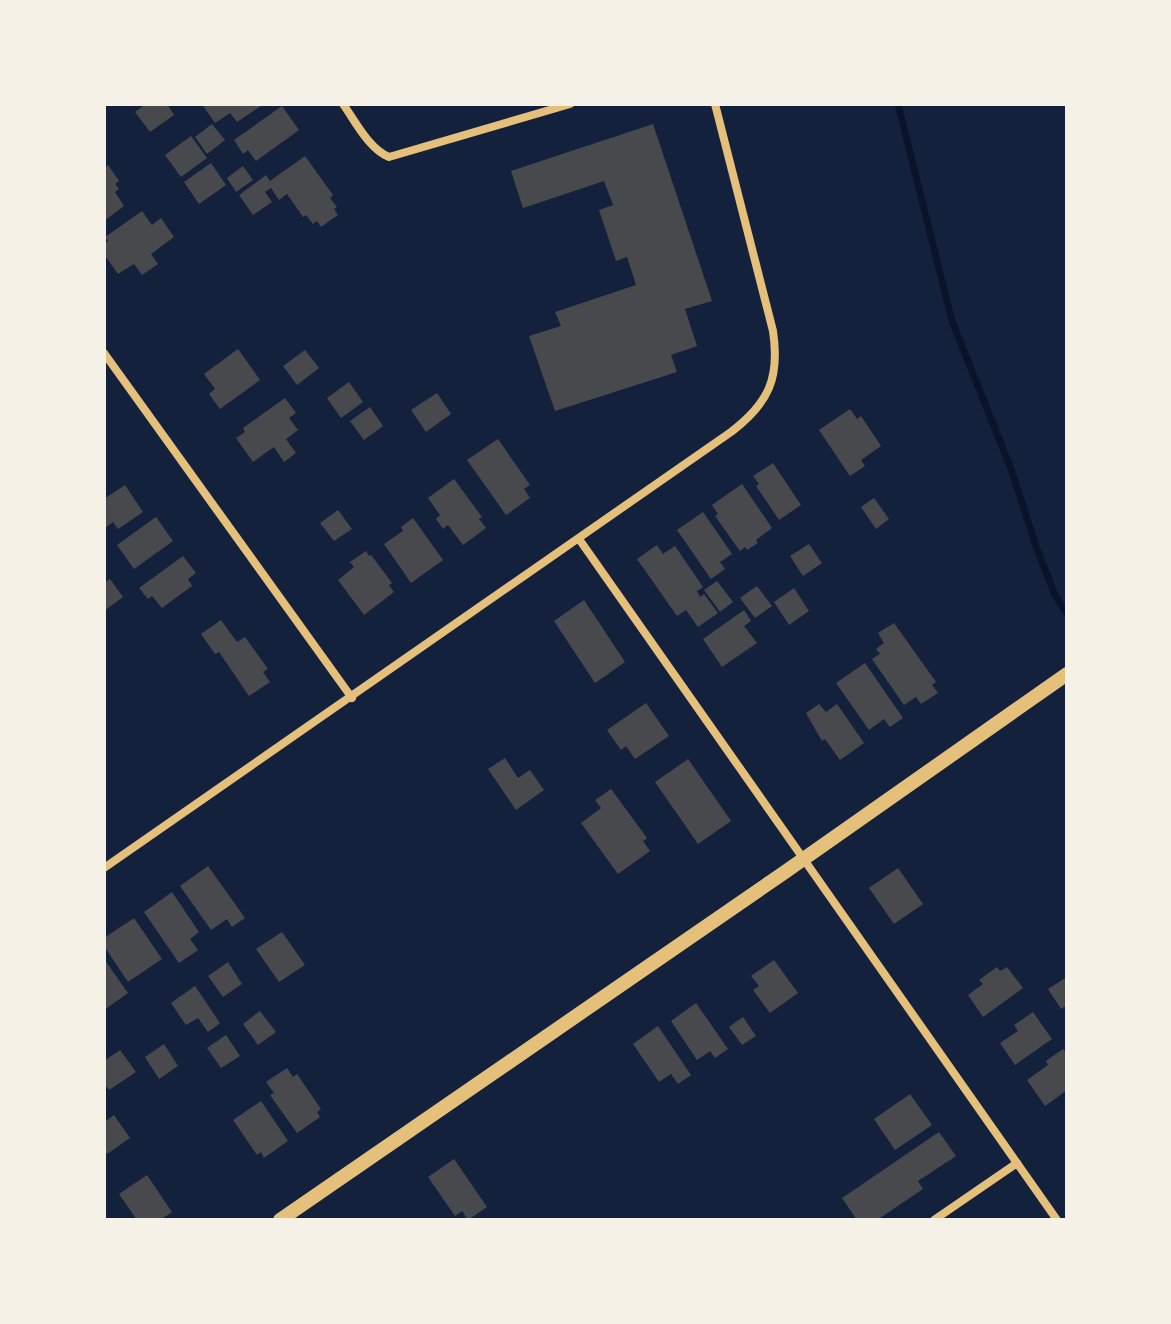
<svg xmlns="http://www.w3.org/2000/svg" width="1171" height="1324" font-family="'Noto Sans',sans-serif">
  <rect width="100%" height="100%" fill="#14213d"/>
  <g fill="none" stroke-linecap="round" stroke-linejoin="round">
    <path stroke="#0b132b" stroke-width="7" d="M898 104 952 321 1011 469 1037 549 1055 595 1067 614"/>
  </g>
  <g fill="#48494c">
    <path d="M146 104H167L174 115 150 132 135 112Z"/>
    <path d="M202 104H264L237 122 230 113 215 123Z"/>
    <path d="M282 106 299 130 256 161 248 150 243 154 234 140Z"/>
    <path d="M212 124 225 140 207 154 195 137Z"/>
    <path d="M653 124 712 301 685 309 697 346 671 355 677 372 555 411 529 336 561 326 555 312 636 285 627 257 616 261 599 210 613 205 604 181 523 208 511 171Z"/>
    <path d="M191 136 207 158 181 177 165 155Z"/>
    <path d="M305 156 333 195 330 198 337 207 334 209 338 215 321 227 317 221 313 224 306 215 303 217 287 194 279 200 271 188 265 192 272 202 253 215 239 195 266 175 270 181Z"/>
    <path d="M211 163 226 185 199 204 184 182Z"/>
    <path d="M108 165 119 181 115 184 119 189 115 192 124 206 104 221V169Z"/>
    <path d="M243 166 253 180 236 192 227 178Z"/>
    <path d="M142 211 152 225 161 218 174 237 151 254 158 264 142 275 134 264 118 274 104 254V244L108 241 105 237Z"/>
    <path d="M238 349 260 380 220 409 209 394 215 389 204 374Z"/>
    <path d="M305 350 319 368 297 385 283 366Z"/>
    <path d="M349 382 363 402 341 418 327 398Z"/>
    <path d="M437 393 451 414 426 432 411 410Z"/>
    <path d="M285 398 296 413 289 418 298 430 286 439 296 453 284 462 274 447 253 462 236 438 245 432 243 428Z"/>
    <path d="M370 407 383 426 364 440 350 421Z"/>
    <path d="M850 409 857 419 861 416 881 446 861 460 865 466 850 476 819 430Z"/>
    <path d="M498 439 530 485 524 489 530 498 506 515 467 460Z"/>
    <path d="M773 463 801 505 779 520 756 486 759 484 753 476Z"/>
    <path d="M454 479 482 517 479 519 486 528 463 545 448 525 443 529 436 519 440 515 428 498Z"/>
    <path d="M742 484 772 528 756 540 758 543 747 550 745 547 740 551 715 516 718 514 712 505Z"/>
    <path d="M125 485 143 512 118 529 113 522 104 529V499Z"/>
    <path d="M874 498 889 519 876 529 861 507Z"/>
    <path d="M338 510 352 529 334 541 320 523Z"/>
    <path d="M703 512 732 554 720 562 725 569 711 579 677 530Z"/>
    <path d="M156 517 173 541 134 569 117 545Z"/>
    <path d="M413 518 443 560 411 583 384 544 403 531 401 527Z"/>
    <path d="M809 544 822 563 803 576 790 556Z"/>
    <path d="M657 545 663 554 675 546 703 587 697 591 700 597 704 594 718 613 698 627 686 610 677 616 637 559Z"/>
    <path d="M366 551 369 556 371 555 392 583 389 585 394 592 364 615 338 580 354 567 350 562Z"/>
    <path d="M183 556 196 573 188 579 192 586 162 608 152 596 148 599 139 588Z"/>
    <path d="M110 579 123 597 104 611V583Z"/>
    <path d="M717 581 733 602 720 612 704 590Z"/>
    <path d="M757 586 772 606 755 618 740 598Z"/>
    <path d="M794 588 809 611 789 625 774 602Z"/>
    <path d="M584 600 625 662 595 683 554 621Z"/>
    <path d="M744 610 751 621 744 626 757 643 722 667 703 639Z"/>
    <path d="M221 620 237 642 245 637 268 669 263 672 270 682 249 696 219 652 215 654 201 634Z"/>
    <path d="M894 623 936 682 932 685 938 693 921 704 916 697 904 705 872 659 880 654 876 649 884 643 878 633Z"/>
    <path d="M865 663 903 718 890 727 884 719 869 730 836 683Z"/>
    <path d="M646 703 669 736 635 759 626 746 621 750 607 730Z"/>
    <path d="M819 704 826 712 837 704 864 743 840 760 825 739 822 741 806 713Z"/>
    <path d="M505 758 518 778 530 770 544 790 516 810 488 769Z"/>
    <path d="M688 759 731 821 698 844 655 782Z"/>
    <path d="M611 789 647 838 643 841 650 851 618 874 581 823 601 808 595 800Z"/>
    <path d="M208 866 245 918 232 927 227 919 211 930 180 886Z"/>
    <path d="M898 868 923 904 894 924 869 888Z"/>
    <path d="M172 892 199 932 190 939 198 950 179 963 144 912Z"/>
    <path d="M134 918 162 959 128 982 104 946V938Z"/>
    <path d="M282 932 305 965 279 982 256 949Z"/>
    <path d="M104 959 128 993 104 1010Z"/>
    <path d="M774 960 798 993 770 1013 753 990 759 986 751 976Z"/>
    <path d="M228 962 242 984 223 997 208 976Z"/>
    <path d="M997 967 1000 971 1007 967 1023 988 983 1017 968 995 983 984 979 980Z"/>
    <path d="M1067 977V1005L1061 1009 1048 989Z"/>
    <path d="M195 986 220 1023 208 1032 198 1018 186 1025 171 1003Z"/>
    <path d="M696 1003 728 1049 715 1058 710 1051 697 1060 671 1021Z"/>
    <path d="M260 1011 276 1032 258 1045 243 1024Z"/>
    <path d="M1033 1012 1052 1039 1015 1065 1000 1043 1018 1031 1014 1025Z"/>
    <path d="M743 1017 756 1036 742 1045 729 1027Z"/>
    <path d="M658 1026 691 1075 678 1084 671 1074 659 1082 633 1044Z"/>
    <path d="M226 1035 240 1056 221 1068 207 1048Z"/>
    <path d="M164 1044 178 1066 159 1079 145 1057Z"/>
    <path d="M1063 1049 1067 1054V1090L1045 1106 1027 1080 1048 1065 1046 1061Z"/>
    <path d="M120 1050 136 1072 109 1090 104 1083V1061Z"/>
    <path d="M287 1068 293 1077 297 1074 321 1109 317 1112 320 1117 297 1133 270 1095 274 1093 266 1082Z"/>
    <path d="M910 1094 932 1125 895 1150 874 1119Z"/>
    <path d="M261 1101 288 1141 264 1158 261 1152 257 1155 233 1120Z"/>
    <path d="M114 1115 130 1138 107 1154 104 1150V1122Z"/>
    <path d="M939 1132 956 1156 918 1181 923 1189 877 1220H857L842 1198Z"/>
    <path d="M454 1159 487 1207 468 1220 462 1211 455 1216 428 1177Z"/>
    <path d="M147 1175 172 1212 160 1220H137L119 1194Z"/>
  </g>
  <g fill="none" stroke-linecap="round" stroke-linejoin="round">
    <g stroke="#e5c07b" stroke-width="8">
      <path d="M343 104C355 121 369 149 389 157L570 104"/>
      <path d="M104 353 352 698"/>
      <path d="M579 539 1057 1220"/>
      <path d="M104 868 731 432C769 403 780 378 773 331L715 104"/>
      <path d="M934 1220 1017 1163"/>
    </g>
    <path stroke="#e5c07b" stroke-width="14" d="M280 1220 785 872 1067 674"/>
  </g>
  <rect width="1171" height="1324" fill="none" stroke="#f6f1e7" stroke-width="212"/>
</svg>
